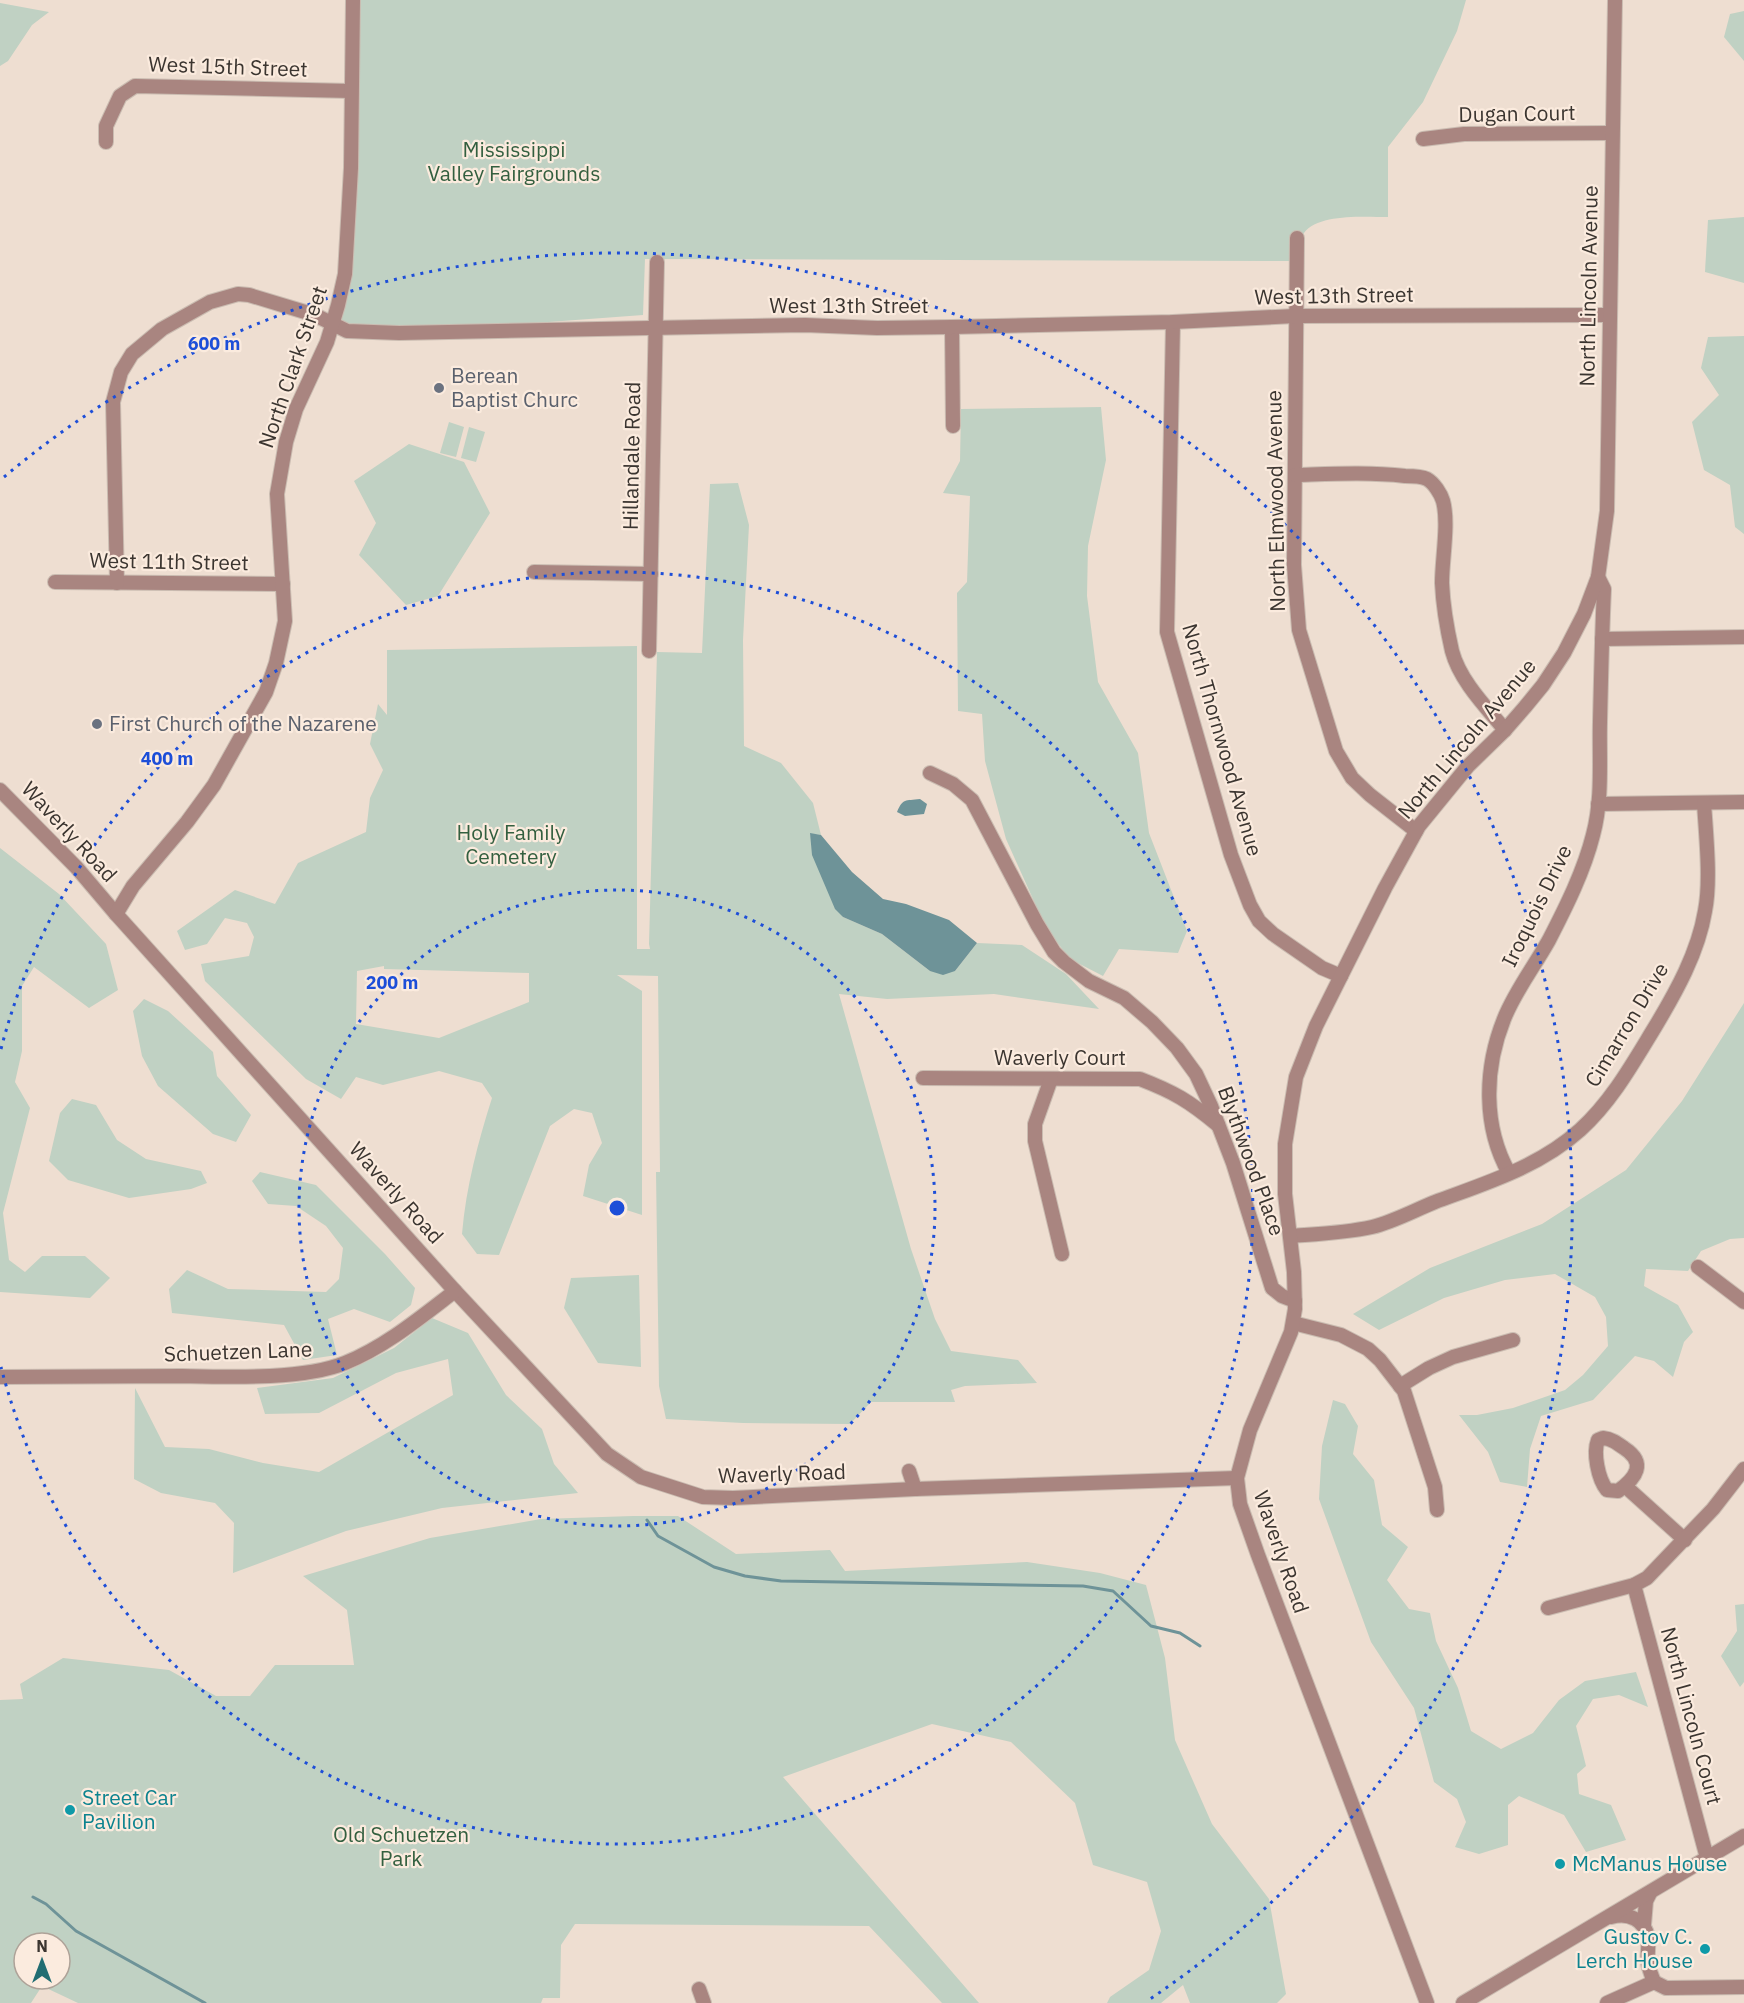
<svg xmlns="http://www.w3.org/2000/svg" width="1744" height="2003" font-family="'IBM Plex Sans',sans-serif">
  <rect width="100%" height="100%" fill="#eeded1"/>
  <g fill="#c0d1c3" fill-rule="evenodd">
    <path d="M353 0H1466L1457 31 1423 102 1388 147V217C1366 217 1318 213 1304 233 1299 240 1299 252 1297 261L645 259 643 315 399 333 333 323 338 305Z"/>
    <path d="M0 3 49 12 32 25 8 61 0 66Z"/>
    <path d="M1744 11V61L1724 37 1730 14Z"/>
    <path d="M1744 217V283L1705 272 1708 220Z"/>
    <path d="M1744 336V534L1735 527 1730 485 1704 470 1692 422 1719 395 1701 368 1708 337Z"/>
    <path d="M1101 407 1106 460 1088 546 1087 596 1098 682 1138 753 1149 833 1187 931 1178 953 1119 949 1103 976 1070 959 1046 928 1006 839 985 761 982 714 958 711 957 593 967 582 970 496 943 493 960 461 961 409Z"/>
    <path d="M449 422 464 427 456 457 440 453Z"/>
    <path d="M469 427 485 432 476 462 461 458Z"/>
    <path d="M409 444 464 462 490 513 438 596 406 605 359 555 376 523 354 481Z"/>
    <path d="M738 483 749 525 743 640 744 746 781 763 813 803 821 835 810 834 843 917 882 934 930 971H955L977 943 1022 945 1066 974 1099 1009 994 994 887 999 839 994 911 1249 935 1319 951 1351 1018 1360 1037 1383 965 1386 951 1390 955 1402H871L850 1424 743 1423 666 1419 659 1386 656 1172H660L658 976 617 975 642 991V1215L583 1196 589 1165 602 1143 592 1113 574 1109 550 1126 499 1255 477 1254 462 1234C466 1187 478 1142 492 1098L482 1083 439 1071 383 1085 356 1077 341 1099 306 1079 205 981 201 964 249 956 254 937 247 923 225 918 207 944 185 950 177 931 235 890 275 904 298 863 366 832 370 798 383 770 370 744 378 704 387 715V650L637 646V949H650L649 944 657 652 702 653 710 484ZM384 966V969L529 973V1002L439 1038 356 1024 357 971Z"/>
    <path d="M0 848 59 894 106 944 118 990 89 1008 34 967 22 986V1051L15 1082 30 1108 3 1213 9 1260 25 1272 42 1256H85L110 1278 90 1298 0 1292Z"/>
    <path d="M144 999 168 1011 213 1052 217 1076 251 1115 236 1142 213 1134 158 1086 142 1056 133 1011Z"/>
    <path d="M1744 1003V1238L1730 1239 1701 1251 1688 1271 1646 1269 1644 1286 1678 1305 1693 1332 1684 1342 1673 1377 1654 1361 1635 1356 1593 1400 1541 1416 1530 1449 1527 1487 1500 1482 1488 1452 1459 1415H1477L1513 1408 1565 1390 1583 1375 1608 1346 1606 1317 1595 1297 1555 1274 1505 1280 1444 1298 1379 1330 1353 1314 1430 1268 1542 1224 1626 1170 1682 1101Z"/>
    <path d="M72 1099 96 1105 117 1140 146 1159 201 1171 207 1183 191 1189 129 1198 68 1180 49 1161 60 1113Z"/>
    <path d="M260 1172 316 1185 385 1254 415 1288 411 1305 390 1322 354 1309 328 1319 337 1355 303 1360 284 1325 172 1313 169 1289 187 1270 228 1289 326 1292 339 1279 343 1248 326 1226 296 1206 268 1204 252 1181Z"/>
    <path d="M639 1275 641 1367 598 1363 564 1308 571 1278Z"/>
    <path d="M432 1318 468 1333 506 1395 542 1429 554 1464 578 1493 442 1508 346 1531 233 1573 234 1523 215 1503 161 1493 134 1479 135 1388 165 1447 209 1449 263 1463 319 1472 453 1395 448 1359 396 1373 319 1413 265 1414 257 1388 333 1378 394 1348Z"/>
    <path d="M1333 1400 1345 1404 1358 1426 1353 1454 1374 1480 1382 1525 1408 1547 1387 1580 1409 1609 1430 1613 1436 1641 1458 1688 1471 1731 1501 1749 1533 1733 1559 1700 1585 1681 1636 1672 1648 1707 1619 1695 1593 1699 1576 1726 1586 1766 1577 1774 1579 1794 1611 1805 1626 1840 1586 1852 1564 1815 1519 1796 1508 1805V1845L1479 1854 1455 1847 1466 1822 1457 1799 1434 1782 1414 1708 1371 1642 1319 1499 1322 1446Z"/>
    <path d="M633 1516H678L736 1554 830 1550 845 1571 1027 1562 1100 1573 1146 1585 1165 1658 1175 1740 1212 1824 1269 1899 1286 1994 1277 2003H1190L1183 1985 1161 2003H1107L1110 1997 1149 1970 1161 1931 1147 1882 1093 1865 1075 1803 1011 1742 932 1724 783 1777 979 2003H942L869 1926 575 1924 561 1945 560 1998H543L541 2003H78L42 1986 31 2003H0V1700L23 1699 20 1684 63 1658 169 1670 216 1696H250L275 1665H354L347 1610 303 1576 430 1538 541 1519ZM24 1943H60V1979H24Z"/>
    <path d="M1744 1604V1682L1740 1687 1721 1656 1737 1631 1735 1605Z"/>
  </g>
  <g fill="#6e9398">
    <path d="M920 799 927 804 924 814 905 816 897 812C903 798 905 801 920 799Z"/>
    <path d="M810 833 821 835 852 872 883 899 906 904 949 920 977 943 955 971 943 975 930 971 882 934 843 917 835 909 812 855Z"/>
  </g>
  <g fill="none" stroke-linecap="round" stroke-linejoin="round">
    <g stroke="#6e9398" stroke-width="3">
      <path d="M647 1520 658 1536 714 1567 745 1576 781 1581 1083 1586 1113 1591 1151 1626 1180 1633 1200 1646"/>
      <path d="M33 1897 46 1904 76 1931 205 2003"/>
    </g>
    <g stroke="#cabcb1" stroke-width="16">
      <g id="minor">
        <path d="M1423 139 1464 134 1612 133"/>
        <path d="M106 142V126L120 96 135 86 351 91"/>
        <path d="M1297 238 1294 565 1299 630 1336 751 1352 778 1370 795 1416 831"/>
        <path d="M1173 322 1167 632 1231 855 1250 905 1259 921 1273 934 1322 968 1341 976"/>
        <path d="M952 327 953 426"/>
        <path d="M1295 475C1332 474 1368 472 1405 476 1411 476 1421 476 1427 479 1434 483 1441 494 1443 501 1449 523 1442 559 1442 583 1443 606 1447 629 1452 651 1460 681 1486 707 1505 730"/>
        <path d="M534 572 651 574"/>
        <path d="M55 582 283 584"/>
        <path d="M117 583 113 402 121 372 132 354 162 329 210 302 238 294 249 295 315 315 347 331 399 333 805 325 877 328 952 327 1173 322 1295 316 1610 315"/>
        <path d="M1602 639 1744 637"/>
        <path d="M649 651 657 262"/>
        <path d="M930 773 953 784 972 800 1037 924 1054 952 1064 962 1089 981 1124 998 1152 1022 1177 1048 1196 1074 1211 1106 1233 1163 1272 1288 1282 1296 1295 1301"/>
        <path d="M0 790 77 868 116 914 455 1291 607 1454 641 1477 703 1497 733 1498 915 1489 1237 1478"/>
        <path d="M1598 804 1744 802"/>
        <path d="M116 914 133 886 187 822 214 785 266 692 276 663 285 621 277 494 286 442 296 409 327 342 338 305 345 274 351 168 353 0"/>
        <path d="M923 1078 1140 1079C1174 1092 1189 1101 1218 1125"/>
        <path d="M1051 1079 1035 1124V1141L1062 1254"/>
        <path d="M1509 1173C1483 1127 1484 1069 1504 1019 1515 991 1534 967 1549 940 1566 907 1584 871 1593 835 1603 798 1599 759 1600 722 1601 677 1602 633 1604 589L1598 577"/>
        <path d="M1291 1236C1318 1234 1345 1233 1372 1227 1393 1222 1415 1210 1435 1202 1486 1183 1539 1167 1580 1130 1612 1101 1633 1063 1655 1027 1676 992 1698 953 1705 911 1711 881 1706 835 1704 803"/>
        <path d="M1698 1267 1744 1302"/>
        <path d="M1293 1323 1341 1335 1368 1349 1380 1360 1404 1391 1435 1487 1437 1510"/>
        <path d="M0 1377C61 1377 121 1376 182 1376 227 1377 303 1380 345 1363 385 1347 421 1317 455 1291"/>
        <path d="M1400 1386 1429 1368 1453 1357 1513 1340"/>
        <path d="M1603 1438C1612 1439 1617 1443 1624 1448 1647 1463 1636 1478 1618 1491L1607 1490C1598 1479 1593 1453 1598 1440Z"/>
        <path d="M909 1471 915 1489"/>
        <path d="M1625 1486 1685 1540"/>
        <path d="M1634 1585 1707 1858"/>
        <path d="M1548 1608 1634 1585 1647 1578 1713 1509 1744 1469"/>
        <path d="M1611 1917C1629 1912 1645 1920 1648 1938 1649 1946 1647 1955 1648 1963 1649 1970 1652 1976 1654 1982"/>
        <path d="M1644 1925 1646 1901 1650 1893"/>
        <path d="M1654 1982 1666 1988 1744 1987"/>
        <path d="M699 1989 704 2003"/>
        <path d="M1427 2003 1258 1555 1240 1504 1237 1478 1250 1430 1291 1332 1295 1309 1294 1272 1285 1194V1144L1296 1077 1316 1026 1385 888 1419 826 1468 766 1505 730 1525 707 1543 685 1564 653 1584 614 1598 577 1607 511 1615 0"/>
        <path d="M1463 2003 1744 1836"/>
        <path d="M1607 2003 1654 1982"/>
      </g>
    </g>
    <use href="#minor" stroke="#a98580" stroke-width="14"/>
  </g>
  <g fill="none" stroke="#1d4ed8" stroke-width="3" stroke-dasharray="3 6">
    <circle cx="617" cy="1208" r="318"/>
    <path d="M1 1049A636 636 0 1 1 1 1367"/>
    <path d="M4 477A954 954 0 1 1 1150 1999"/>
  </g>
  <g fill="#6b7280" stroke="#fbebde" stroke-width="2">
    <circle cx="439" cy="388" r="6"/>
    <circle cx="97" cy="724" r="6"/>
  </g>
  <g fill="#0f9aa8" stroke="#fbebde" stroke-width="2">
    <circle cx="70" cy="1810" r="6"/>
    <circle cx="1560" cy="1864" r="6"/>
    <circle cx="1705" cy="1949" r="6"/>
  </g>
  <g text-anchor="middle" stroke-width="4.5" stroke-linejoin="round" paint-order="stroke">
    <g font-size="21" fill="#3b3530" stroke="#fbebde">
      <text transform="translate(228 67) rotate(2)" y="7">West 15th Street</text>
      <text transform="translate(1517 114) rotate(-1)" y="7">Dugan Court</text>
      <text transform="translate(1589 286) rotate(-89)" y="7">North Lincoln Avenue</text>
      <text transform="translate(1334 296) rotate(-1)" y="7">West 13th Street</text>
      <text x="849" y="313">West 13th Street</text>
      <text transform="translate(293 367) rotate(-71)" y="7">North Clark Street</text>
      <text transform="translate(632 456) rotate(-89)" y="7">Hillandale Road</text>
      <text transform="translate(1276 501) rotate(-91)" y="7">North Elmwood Avenue</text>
      <text transform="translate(169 562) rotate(1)" y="7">West 11th Street</text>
      <text transform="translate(1467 739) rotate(-50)" y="7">North Lincoln Avenue</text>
      <text transform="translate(1222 740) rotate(74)" y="7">North Thornwood Avenue</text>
      <text transform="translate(69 832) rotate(47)" y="7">Waverly Road</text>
      <text transform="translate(1537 906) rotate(-64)" y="7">Iroquois Drive</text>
      <text transform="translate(1627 1025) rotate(-59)" y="7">Cimarron Drive</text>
      <text x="1060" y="1065">Waverly Court</text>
      <text transform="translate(1251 1161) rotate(70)" y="7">Blythwood Place</text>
      <text transform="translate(396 1193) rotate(48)" y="7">Waverly Road</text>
      <text transform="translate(238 1352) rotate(-2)" y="7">Schuetzen Lane</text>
      <text transform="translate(782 1474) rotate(-2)" y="7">Waverly Road</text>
      <text transform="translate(1281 1552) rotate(71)" y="7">Waverly Road</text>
      <text transform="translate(1691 1716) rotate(75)" y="7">North Lincoln Court</text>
    </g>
    <g font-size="21" fill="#335f3f" stroke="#fbebde">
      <text x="514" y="157">Mississippi<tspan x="514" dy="24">Valley Fairgrounds</tspan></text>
      <text x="511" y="840">Holy Family<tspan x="511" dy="24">Cemetery</tspan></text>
      <text x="401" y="1842">Old Schuetzen<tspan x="401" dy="24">Park</tspan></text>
    </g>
    <g font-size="21" fill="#5b616d" stroke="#fbebde" text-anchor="start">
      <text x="451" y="383">Berean<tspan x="451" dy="24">Baptist Churc</tspan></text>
      <text x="109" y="731">First Church of the Nazarene</text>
    </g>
    <g font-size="21" fill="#0d838f" stroke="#fbebde" text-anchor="start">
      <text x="82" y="1805">Street Car<tspan x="82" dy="24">Pavilion</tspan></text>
      <text x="1572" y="1871">McManus House</text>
      <text x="1693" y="1944" text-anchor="end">Gustov C.<tspan x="1693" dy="24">Lerch House</tspan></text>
    </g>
  </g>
  <circle cx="617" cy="1208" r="9" fill="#1d4ed8" stroke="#fbebde" stroke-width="3"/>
  <g font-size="18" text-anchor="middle" font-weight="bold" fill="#1d4ed8" stroke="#fbebde" stroke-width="4.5" stroke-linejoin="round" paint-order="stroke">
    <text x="214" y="350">600 m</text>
    <text x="167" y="765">400 m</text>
    <text x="392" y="989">200 m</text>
  </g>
  <g transform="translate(42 1961)"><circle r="28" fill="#fbebde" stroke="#aea298" stroke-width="1.5"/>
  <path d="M0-4.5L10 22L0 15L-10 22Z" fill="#216d72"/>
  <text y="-9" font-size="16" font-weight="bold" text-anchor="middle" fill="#3b3530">N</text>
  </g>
</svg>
